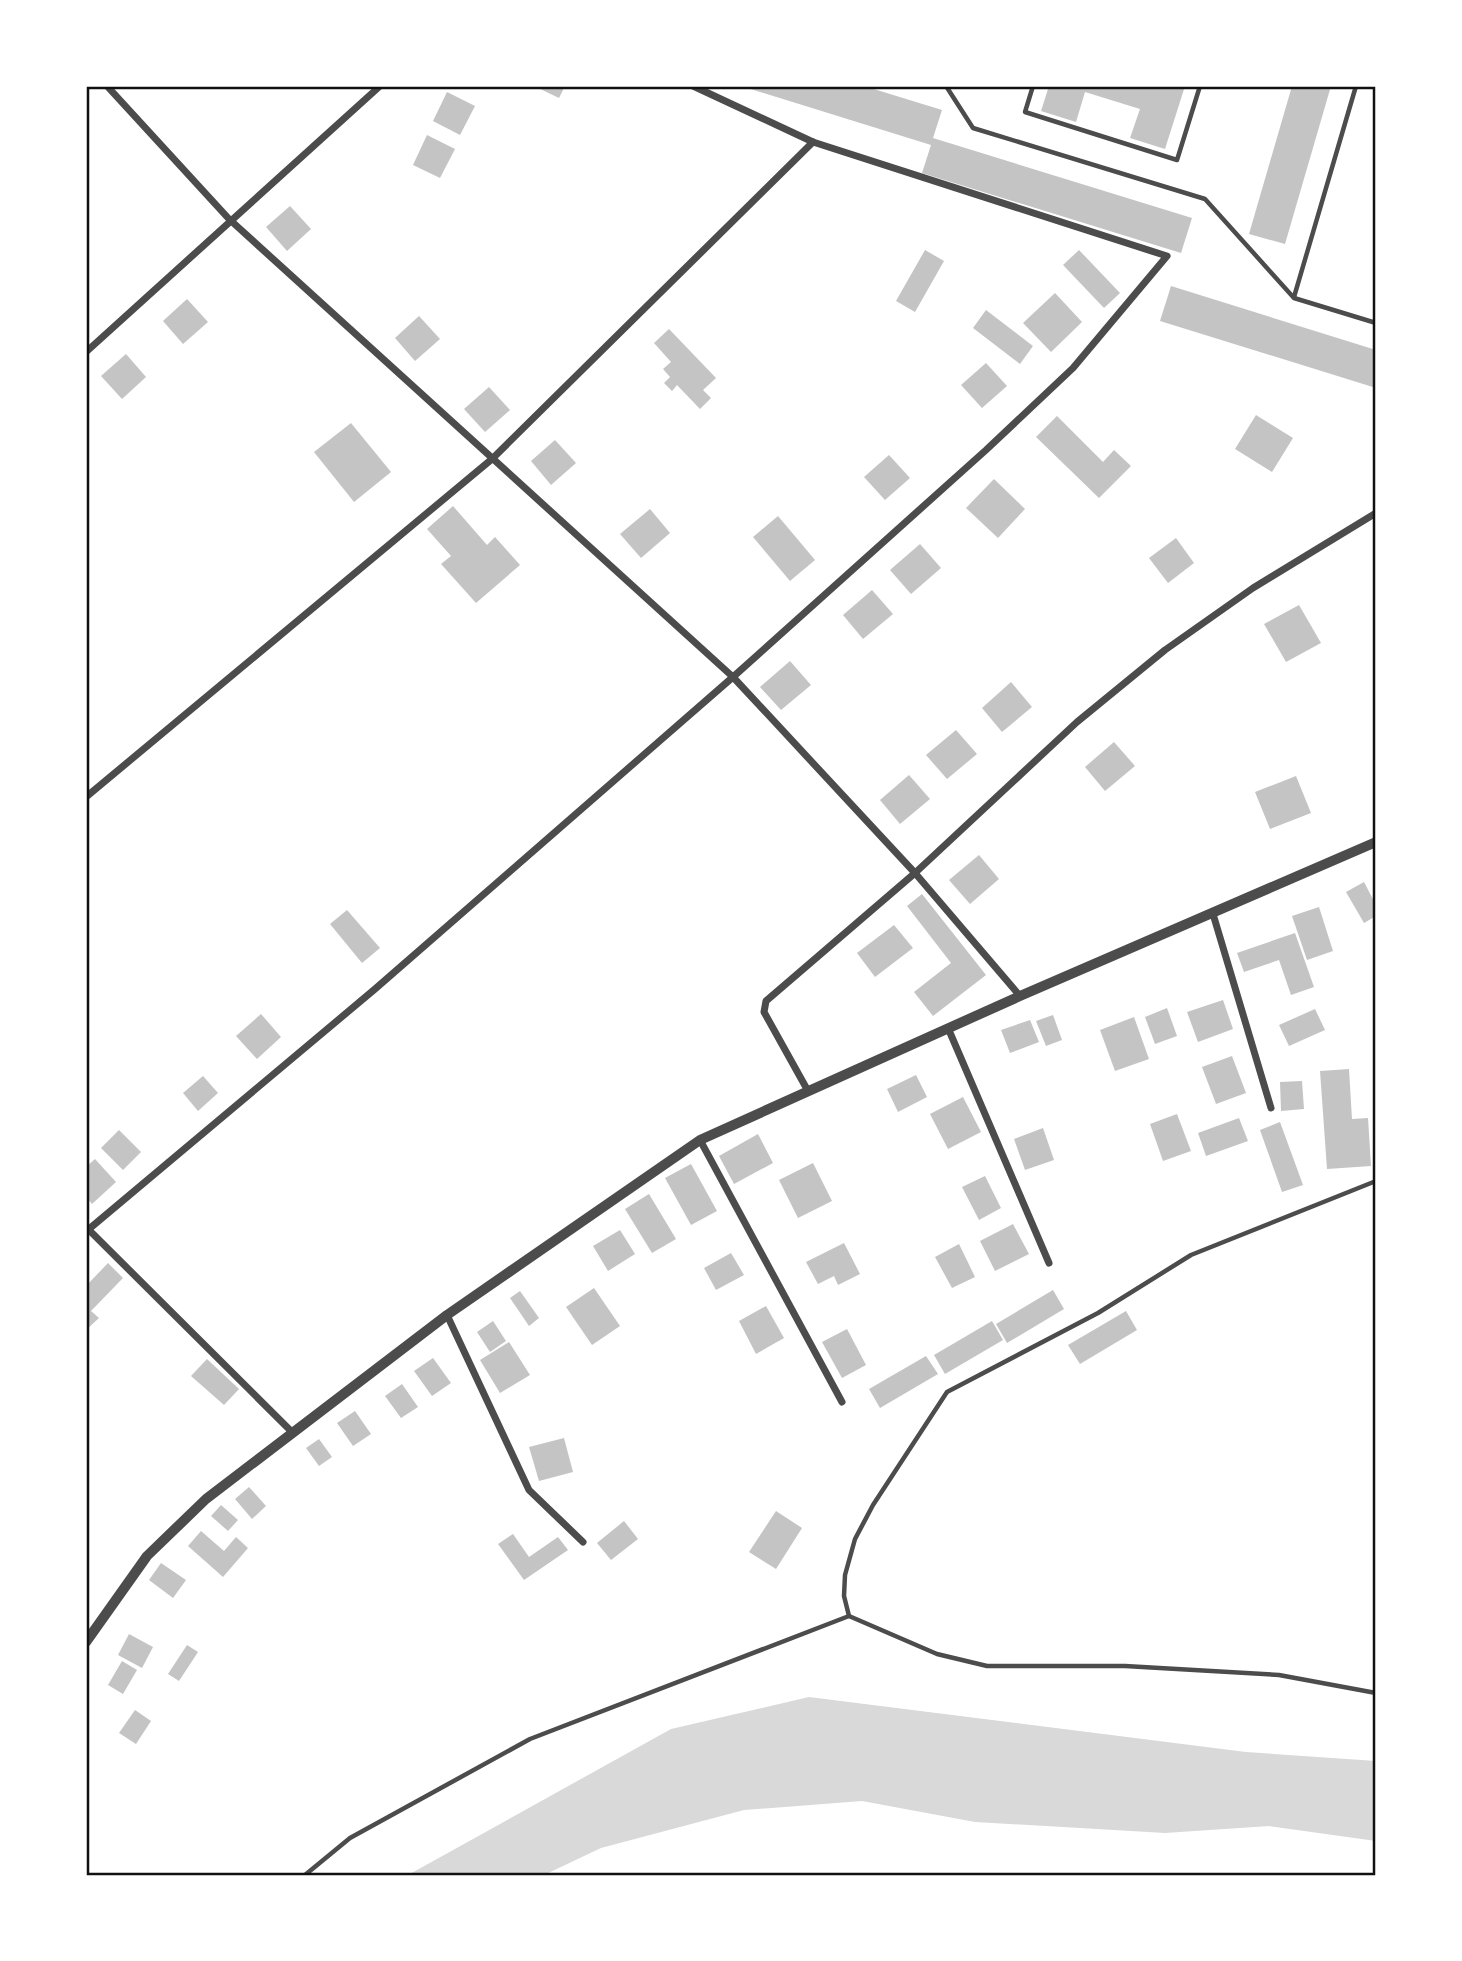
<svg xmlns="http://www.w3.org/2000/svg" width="1462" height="1961" font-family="Mulish,sans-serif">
  <rect width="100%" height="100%" fill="#fff"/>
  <path fill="#d9d9d9" d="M809 1697 1246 1752 1376 1761V1841L1269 1826 1165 1833 975 1822 862 1801 744 1810 601 1848 544 1875H408L671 1729Z"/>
  <g fill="#c4c4c4">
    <path d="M534 86H565L559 98Z"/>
    <path d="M741 86H864L942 110 933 138 1192 218 1181 253 922 173 931 145Z"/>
    <path d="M1049 86H1185L1165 149 1130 138 1140 109 1085 92 1076 122 1041 111Z"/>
    <path d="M1292 86H1331L1285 244 1249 234Z"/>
    <path d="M447 92 475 106 460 135 433 121Z"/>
    <path d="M427 135 455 149 440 178 413 165Z"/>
    <path d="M290 206 311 229 287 251 266 227Z"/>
    <path d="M925 250 944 261 915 312 896 301Z"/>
    <path d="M1079 250 1120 293 1104 308 1063 265Z"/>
    <path d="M1171 286 1376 350V388L1160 321Z"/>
    <path d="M1055 293 1082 322 1051 352 1023 323Z"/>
    <path d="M187 299 208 322 183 344 163 321Z"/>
    <path d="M986 310 1033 346 1020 364 973 328Z"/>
    <path d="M419 316 440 339 415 361 395 338Z"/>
    <path d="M669 329 716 378 703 390 711 398 700 409 677 385 672 391 664 383 670 377 663 369 671 362 654 343Z"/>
    <path d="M126 354 146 377 122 399 101 376Z"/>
    <path d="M986 363 1007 386 982 408 961 385Z"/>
    <path d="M489 387 510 410 485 432 464 409Z"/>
    <path d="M1256 415 1293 438 1272 472 1235 449Z"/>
    <path d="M1057 416 1103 462 1114 450 1131 466 1099 498 1036 437Z"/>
    <path d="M351 423 391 472 354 502 314 452Z"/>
    <path d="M555 440 576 463 551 485 531 461Z"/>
    <path d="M889 455 910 478 885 500 864 477Z"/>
    <path d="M994 479 1025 509 998 538 966 508Z"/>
    <path d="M453 506 487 545 495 537 520 565 476 603 441 564 451 556 427 529Z"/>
    <path d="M650 509 670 533 641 558 620 534Z"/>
    <path d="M778 516 815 560 790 581 753 537Z"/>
    <path d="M1176 538 1194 563 1168 583 1149 558Z"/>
    <path d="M920 544 941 568 911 594 890 570Z"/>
    <path d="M872 590 893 614 863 639 843 615Z"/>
    <path d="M1299 605 1321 643 1286 662 1264 624Z"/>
    <path d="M790 661 811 685 781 710 760 687Z"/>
    <path d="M1011 682 1032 707 1002 732 982 708Z"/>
    <path d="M956 730 977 754 947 779 926 755Z"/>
    <path d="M1114 742 1135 766 1105 791 1085 767Z"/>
    <path d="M909 775 930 799 900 824 880 800Z"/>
    <path d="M1296 776 1311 813 1270 829 1255 792Z"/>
    <path d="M979 855 999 879 970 904 949 880Z"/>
    <path d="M1364 882 1376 905V916L1364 923 1346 892Z"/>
    <path d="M922 894 986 975 933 1016 914 992 951 963 907 906Z"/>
    <path d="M1319 907 1333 951 1307 960 1292 916Z"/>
    <path d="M347 910 380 948 362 963 330 924Z"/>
    <path d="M894 925 913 948 875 977 857 953Z"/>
    <path d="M1295 933 1314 987 1291 995 1279 960 1244 972 1237 953Z"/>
    <path d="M1223 1000 1233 1029 1198 1042 1187 1012Z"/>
    <path d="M1167 1008 1177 1036 1155 1044 1145 1017Z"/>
    <path d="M1315 1009 1325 1030 1289 1046 1279 1025Z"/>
    <path d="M261 1014 281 1037 257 1059 236 1036Z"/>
    <path d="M1053 1015 1062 1040 1046 1046 1036 1021Z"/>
    <path d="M1134 1017 1149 1059 1115 1071 1100 1030Z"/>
    <path d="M1030 1020 1039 1042 1010 1053 1001 1030Z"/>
    <path d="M1232 1056 1246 1093 1216 1104 1202 1067Z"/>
    <path d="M1349 1069 1352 1119 1368 1118 1371 1166 1327 1169 1320 1071Z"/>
    <path d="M916 1075 927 1097 898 1112 887 1089Z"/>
    <path d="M203 1076 218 1093 198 1111 183 1093Z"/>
    <path d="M1302 1081 1304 1109 1281 1111 1280 1082Z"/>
    <path d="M963 1097 981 1132 948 1149 930 1114Z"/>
    <path d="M1177 1114 1191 1151 1163 1161 1150 1124Z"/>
    <path d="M1239 1118 1248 1141 1206 1156 1198 1133Z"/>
    <path d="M1280 1122 1303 1185 1282 1192 1260 1130Z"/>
    <path d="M1043 1128 1054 1160 1025 1170 1014 1139Z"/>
    <path d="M119 1130 141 1152 123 1170 101 1148Z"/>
    <path d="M758 1134 773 1163 734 1184 719 1156Z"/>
    <path d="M95 1159 116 1182 92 1204 86 1197V1167Z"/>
    <path d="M813 1163 832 1201 798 1218 779 1180Z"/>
    <path d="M691 1164 717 1211 691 1225 665 1178Z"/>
    <path d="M985 1176 1001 1208 979 1220 962 1187Z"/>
    <path d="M649 1194 676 1239 652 1253 625 1209Z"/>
    <path d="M1013 1224 1029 1254 995 1271 980 1241Z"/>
    <path d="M620 1230 635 1254 608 1271 593 1246Z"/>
    <path d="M844 1243 860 1274 838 1285 834 1276 818 1284 806 1262Z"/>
    <path d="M959 1244 975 1277 952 1288 935 1257Z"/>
    <path d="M731 1253 744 1275 716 1290 704 1268Z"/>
    <path d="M108 1263 123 1278 91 1311 99 1318 86 1330V1286Z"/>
    <path d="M594 1288 620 1326 592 1345 566 1307Z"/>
    <path d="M1053 1290 1064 1309 1007 1343 996 1324Z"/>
    <path d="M520 1291 539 1318 529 1326 510 1298Z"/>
    <path d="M766 1306 784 1338 756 1354 739 1321Z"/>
    <path d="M1126 1311 1137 1330 1080 1364 1068 1345Z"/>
    <path d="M493 1321 506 1341 490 1352 477 1332Z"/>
    <path d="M992 1321 1003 1340 945 1374 934 1355Z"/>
    <path d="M847 1329 866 1365 842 1378 822 1342Z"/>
    <path d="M509 1342 530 1375 500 1393 480 1360Z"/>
    <path d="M926 1356 938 1374 880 1408 869 1389Z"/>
    <path d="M433 1358 451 1383 432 1396 414 1371Z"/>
    <path d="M207 1359 239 1389 224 1405 191 1376Z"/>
    <path d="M402 1384 418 1407 401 1418 385 1396Z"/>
    <path d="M355 1411 371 1434 353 1446 337 1423Z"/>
    <path d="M564 1438 573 1472 539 1481 529 1447Z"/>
    <path d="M319 1439 332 1457 319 1466 306 1448Z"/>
    <path d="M249 1487 266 1506 252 1519 235 1499Z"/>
    <path d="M221 1505 238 1520 228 1531 211 1516Z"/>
    <path d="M776 1511 802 1528 776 1569 749 1552Z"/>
    <path d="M624 1521 638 1539 611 1560 597 1543Z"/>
    <path d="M201 1531 224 1551 236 1537 248 1548 223 1577 188 1546Z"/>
    <path d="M513 1534 529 1557 558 1537 568 1550 524 1580 498 1544Z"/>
    <path d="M161 1563 186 1580 173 1598 149 1580Z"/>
    <path d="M129 1634 153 1647 142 1668 118 1655Z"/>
    <path d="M187 1645 198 1652 179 1681 168 1674Z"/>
    <path d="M122 1661 137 1670 123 1694 108 1685Z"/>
    <path d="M135 1710 151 1721 136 1744 119 1733Z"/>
  </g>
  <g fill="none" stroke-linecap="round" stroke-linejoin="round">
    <g stroke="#4c4c4c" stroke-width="4.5">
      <path d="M946 86 973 128 1205 199 1294 298 1376 323"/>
      <path d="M1033 86 1025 112 1177 160 1200 86"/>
      <path d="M1294 297 1356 86"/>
      <path d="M849 1616 844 1596 845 1575 855 1539 873 1505 947 1392 1098 1313 1191 1255 1376 1181"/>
      <path d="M305 1875 350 1838 530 1739 849 1616 937 1654 987 1666H1125L1279 1675 1376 1693"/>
    </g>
    <g stroke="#4c4c4c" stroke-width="7">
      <path d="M107 86 229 219 733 677 915 873 1020 996"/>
      <path d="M86 352 380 86"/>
      <path d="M86 797 492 459 813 142"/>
      <path d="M1213 914 1271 1108"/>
      <path d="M948 1028 1049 1263"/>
      <path d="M808 1091 764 1012 766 1001 915 873 1077 722 1165 650 1253 588 1376 513"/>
      <path d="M700 1140 842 1402"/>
      <path d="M86 1227 293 1433"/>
      <path d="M89 1229 375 989 733 677 986 450 1073 368 1167 256 813 142 693 86"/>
      <path d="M447 1315 529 1490 583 1542"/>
    </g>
    <path stroke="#4c4c4c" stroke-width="10" d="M86 1642 147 1556 206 1499 447 1315 700 1140 1020 996 1376 842"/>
  </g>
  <rect width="1462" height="1961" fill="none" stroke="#ffffff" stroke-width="175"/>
  <rect x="88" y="88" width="1286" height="1786" fill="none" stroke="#111" stroke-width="2.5"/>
</svg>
